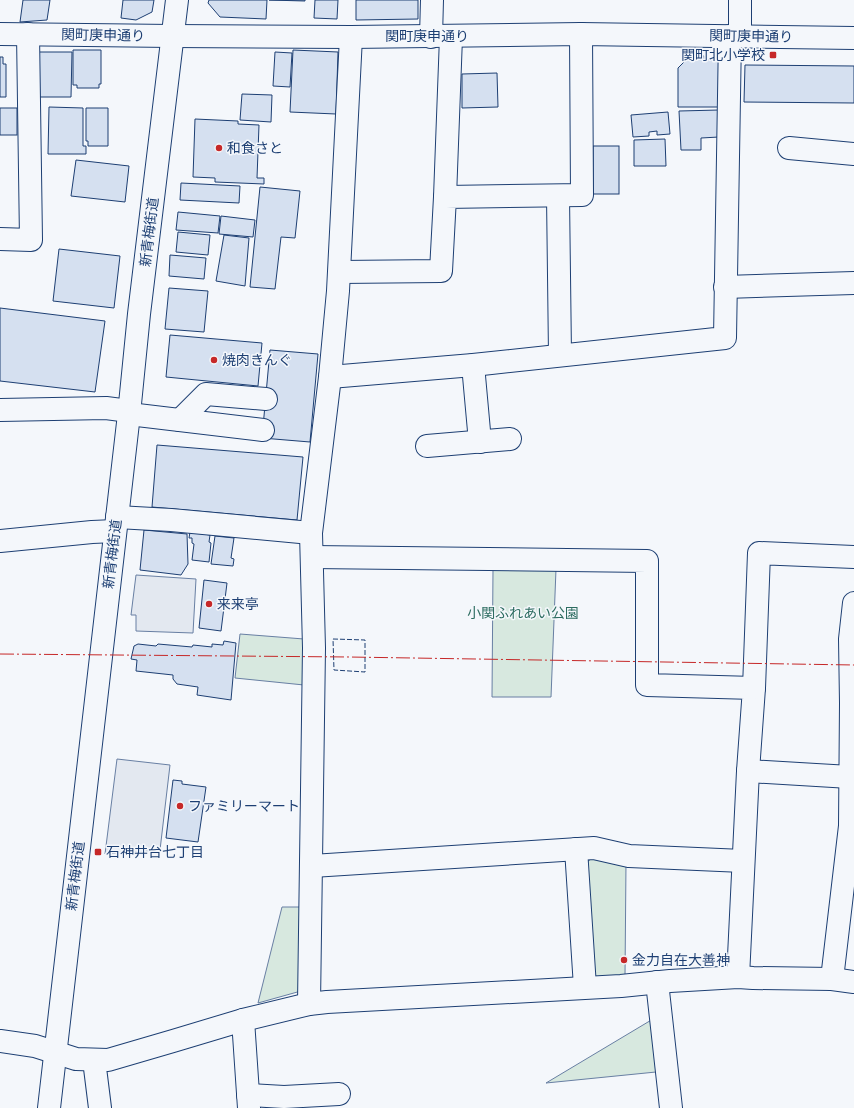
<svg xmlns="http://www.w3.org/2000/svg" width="854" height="1108" font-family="Rubik,'Noto Sans JP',sans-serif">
  <rect width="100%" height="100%" fill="#f4f7fb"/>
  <g fill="#d7e8df" stroke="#687fa3">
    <path d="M493 569H556L551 697H492Z"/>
    <path d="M240 634 304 639V685L235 678Z"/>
    <path d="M594 857 626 863 625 976 596 977 590 970 584 864Z"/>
    <path d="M282 907H300L301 991 258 1003Z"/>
    <path d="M653 1019 656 1072 546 1083Z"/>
  </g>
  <g fill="#e3e8f0" stroke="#687fa3">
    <path d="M136 575 196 579 193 633 136 631V615H131Z"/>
    <path d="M117 759 170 765 160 850 105 854Z"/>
  </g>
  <g fill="#d5e0f0" stroke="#1d3f73">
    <path d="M23 0H50L47 20 20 22Z"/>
    <path d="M123 0H154L152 12 136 20 121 18Z"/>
    <path d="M209 0H267L266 19 220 17 208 3Z"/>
    <path d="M269 0H305V1Z"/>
    <path d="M315 0H338L337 19 314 18Z"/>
    <path d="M356 0H418V19L356 20Z"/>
    <path d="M73 50H101V84H99V88H77V85H73Z"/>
    <path d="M293 50 338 52 336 114 290 112Z"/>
    <path d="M37 52H72L71 97H37Z"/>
    <path d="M275 52 292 53 290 87 273 86Z"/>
    <path d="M690 56H704V59H720V107H678V68Z"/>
    <path d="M0 57H3V64H6V97H0Z"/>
    <path d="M745 65 854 66V103L744 102Z"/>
    <path d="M497 73 498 107 462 108V74Z"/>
    <path d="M242 94 272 95 271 122 240 120Z"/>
    <path d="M49 107 83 108V146H86V154H48Z"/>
    <rect x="0" y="108" width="17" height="27"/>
    <path d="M86 108H108V146H88V141H86Z"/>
    <path d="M719 110V137L701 138V150H681L679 111Z"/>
    <path d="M668 112 670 134 657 135V131L649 132V136L633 137 631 115Z"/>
    <path d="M195 119 238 121V124L259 125 257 178H264V184L215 182V178L193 177Z"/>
    <path d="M665 139 666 166H634V140Z"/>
    <rect x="593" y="146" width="26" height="48"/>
    <path d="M76 160 129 166 125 202 71 196Z"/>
    <path d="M181 183 240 186 239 203 180 200Z"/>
    <path d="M260 187 300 191 295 238 281 237 275 289 250 287Z"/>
    <path d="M178 212 220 216 218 233 176 230Z"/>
    <path d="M221 216 255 220 253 237 219 234Z"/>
    <path d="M178 232 210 235 208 255 176 252Z"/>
    <path d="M224 235 249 238 245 286 216 281Z"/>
    <path d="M59 249 120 256 114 308 53 301Z"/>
    <path d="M170 255 206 258 204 279 169 276Z"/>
    <path d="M169 288 208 291 204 332 165 329Z"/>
    <path d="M0 308 105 321 95 392 0 381Z"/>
    <path d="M170 335 262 343 258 386 166 377Z"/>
    <path d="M270 350 318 354 310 442 262 438Z"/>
    <path d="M157 445 303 457 297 520 152 507Z"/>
    <path d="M144 530 187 534 188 564 181 575 140 570Z"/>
    <path d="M190 532 210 535 209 542 211 543 209 562 192 560 194 544 192 543V538H189Z"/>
    <path d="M215 536 234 538 231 558 234 559 233 566 211 564Z"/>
    <path d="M204 580 227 583 221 631 199 628Z"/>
    <path d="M224 641 236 643 231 700 197 695 198 687 177 684 173 679V675L136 671 137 660 131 659 134 646 138 644 156 646 158 644 192 647 193 645 212 647V644L223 645Z"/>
    <path d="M173 780 182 781V784L206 787 198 842 166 838Z"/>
  </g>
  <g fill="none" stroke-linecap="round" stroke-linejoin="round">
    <g stroke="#1d3f73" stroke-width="24">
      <g id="minor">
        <path d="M740 0V36"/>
        <path d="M0 34 172 36 351 37 581 34 854 38"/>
        <path d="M431 37 432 0"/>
        <path d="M789 148 854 154"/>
        <path d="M558 196 560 355"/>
        <path d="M445 197 451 37"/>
        <path d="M0 239 31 240 28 34"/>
        <path d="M340 272 441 271 445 197 582 195 581 34"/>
        <path d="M725 287 854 283"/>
        <path d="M473 365 480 442"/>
        <path d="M330 377 473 365 725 338 730 36"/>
        <path d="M0 410 106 408 129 411"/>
        <path d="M129 414 263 430"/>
        <path d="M180 420 206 394 266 399"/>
        <path d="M427 446 510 439"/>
        <path d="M117 517 171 520 311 533"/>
        <path d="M0 541 92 532 115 531"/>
        <path d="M312 557 647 561V685L754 688 748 771 738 977"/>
        <path d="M754 688 759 553 854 557"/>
        <path d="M748 771 850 777"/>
        <path d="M576 849 585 987"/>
        <path d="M312 866 594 848 629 856 743 861"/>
        <path d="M832 979 850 826 851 703 850 639 854 603"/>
        <path d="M657 982 671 1108"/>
        <path d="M309 1004 314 648 311 533 330 377 338 291 351 37"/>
        <path d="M243 1020 249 1108"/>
        <path d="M0 1041 35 1046 76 1059 108 1060 173 1041 243 1020 309 1004 327 1002 621 986 670 981 738 977 753 978 832 979 854 982"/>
        <path d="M94 1060 100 1108"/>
        <path d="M248 1095 284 1097 339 1094"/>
      </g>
    </g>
    <g stroke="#1d3f73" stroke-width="24">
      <path id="major" d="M49 1108 129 414 139 314 177 0"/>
    </g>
    <use href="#minor" stroke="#f4f7fb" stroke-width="22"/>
    <use href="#major" stroke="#f4f7fb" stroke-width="22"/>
    <path stroke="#1d3f73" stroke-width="1" stroke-dasharray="5 2" stroke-linecap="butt" d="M333 639 365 640V672L334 670Z"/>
    <path stroke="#c62828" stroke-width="1" stroke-dasharray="14 3 2 3" stroke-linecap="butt" d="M0 654 349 657 854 665"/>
  </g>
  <g fill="#c62828" stroke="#f4f7fb" stroke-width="1.5">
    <rect x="769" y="51" width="8" height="8" rx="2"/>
    <circle cx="219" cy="148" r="4"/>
    <circle cx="214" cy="360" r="4"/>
    <circle cx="209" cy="604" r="4"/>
    <circle cx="180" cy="806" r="4"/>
    <rect x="94" y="848" width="8" height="8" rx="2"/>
    <circle cx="624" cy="960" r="4"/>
  </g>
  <g text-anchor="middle" stroke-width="3" stroke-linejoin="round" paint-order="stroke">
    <g font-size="14" fill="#1d3f73" stroke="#f4f7fb">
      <text transform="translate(103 35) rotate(1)" y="5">関町庚申通り</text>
      <text x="427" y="41">関町庚申通り</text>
      <text transform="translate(751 36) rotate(1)" y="5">関町庚申通り</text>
      <text transform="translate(149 232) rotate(-83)" y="5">新青梅街道</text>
      <text transform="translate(112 554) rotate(-83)" y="5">新青梅街道</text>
      <text transform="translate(75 876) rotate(-83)" y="5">新青梅街道</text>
    </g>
    <g font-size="14" fill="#1d3f73" stroke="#f4f7fb" text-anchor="start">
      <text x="765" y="60" text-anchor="end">関町北小学校</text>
      <text x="227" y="153">和食さと</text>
      <text x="222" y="365">焼肉きんぐ</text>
      <text x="217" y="609">来来亭</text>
      <text x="188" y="811">ファミリーマート</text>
      <text x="106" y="857">石神井台七丁目</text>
      <text x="632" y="965">金力自在大善神</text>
    </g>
    <g font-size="14" fill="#2c6c60" stroke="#f4f7fb">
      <text x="523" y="618">小関ふれあい公園</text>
    </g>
  </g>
</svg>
